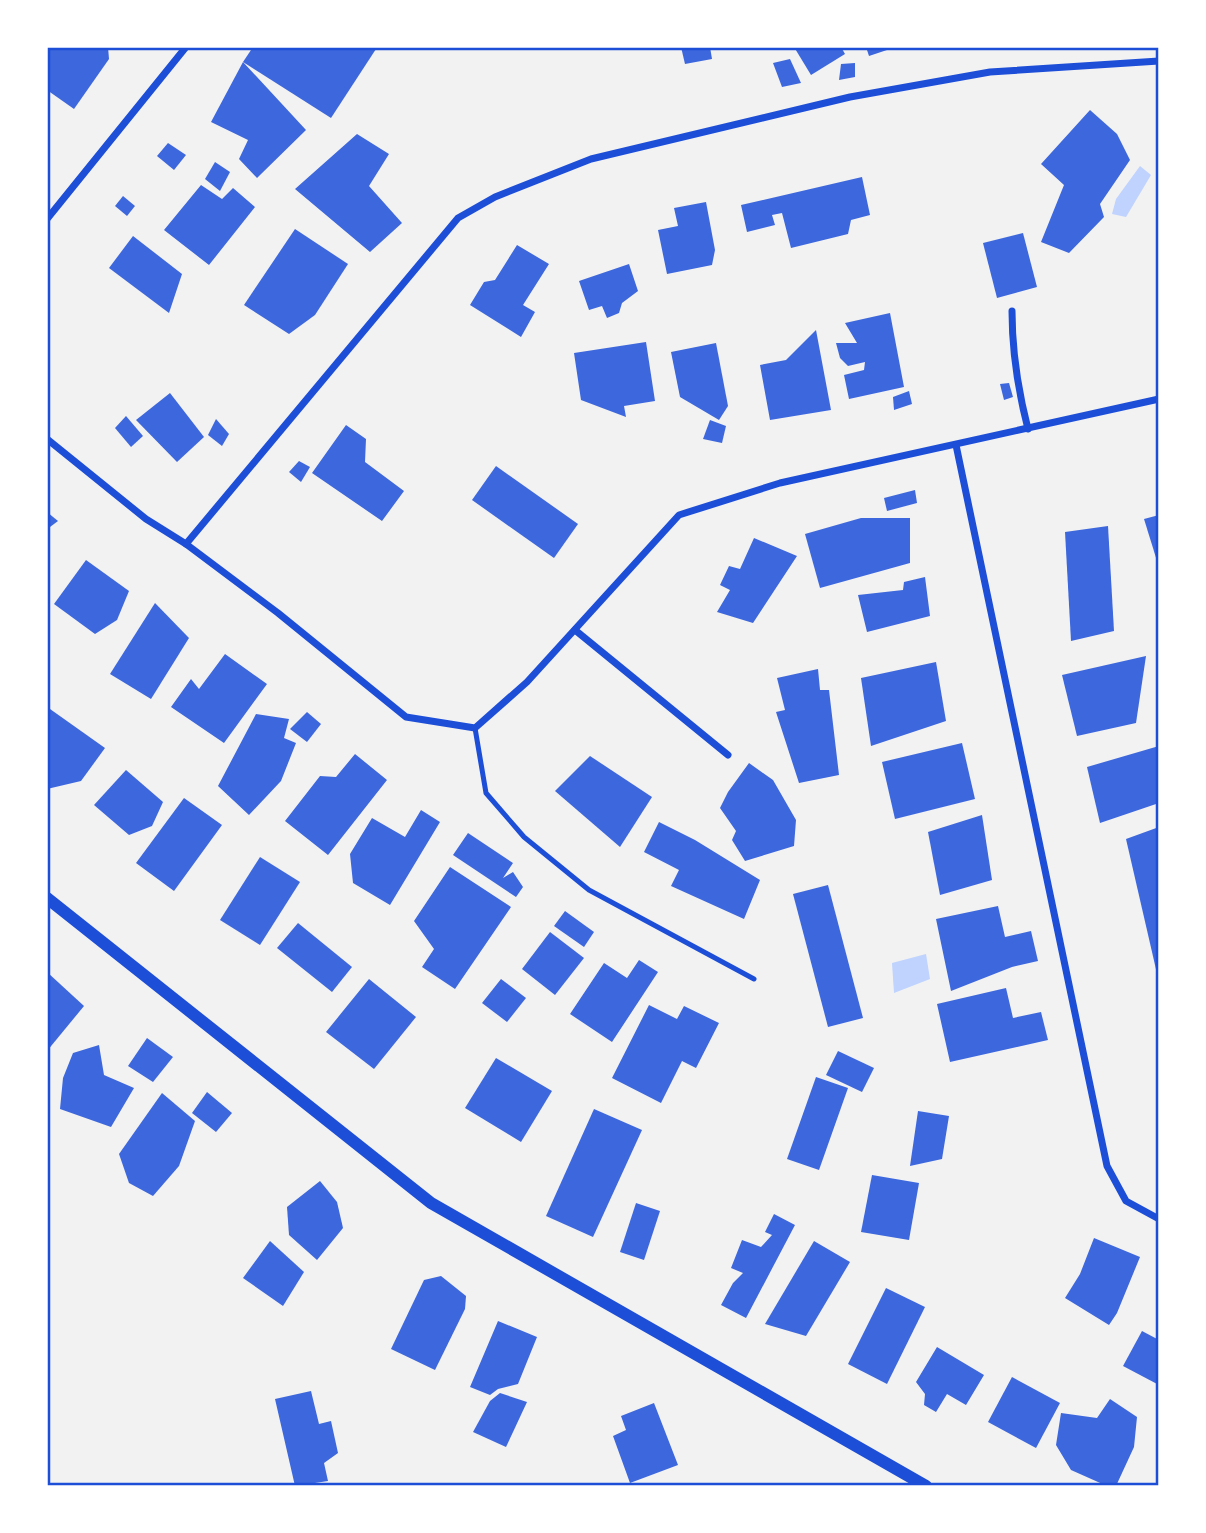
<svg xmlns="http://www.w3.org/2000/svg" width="1206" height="1533" font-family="'PT Sans Narrow',sans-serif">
  <rect width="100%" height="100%" fill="#f2f2f2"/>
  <g fill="#bfd3fe">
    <path d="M1140 166 1151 175 1126 217 1112 214 1116 199Z"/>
    <path d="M926 954 930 979 894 993 892 963Z"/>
  </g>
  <g fill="#3d67dc">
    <path d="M47 47H108L109 59 74 109 47 90Z"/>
    <path d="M253 47H375L376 49 331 118 243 62Z"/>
    <path d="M681 47H710L712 59 685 64Z"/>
    <path d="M794 47H841L845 54 811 75Z"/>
    <path d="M866 47H893V48L869 56Z"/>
    <path d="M790 59 801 83 782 87 773 63Z"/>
    <path d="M243 62 306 130 257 178 239 159 248 140 211 122Z"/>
    <path d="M855 63V77L839 80 841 64Z"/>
    <path d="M1090 110 1117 134 1130 160 1100 204 1104 217 1069 253 1041 242 1064 185 1041 164Z"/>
    <path d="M357 134 389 154 369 186 402 223 370 252 295 189Z"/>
    <path d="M168 143 186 155 174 170 157 156Z"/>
    <path d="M215 162 230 172 220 191 205 179Z"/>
    <path d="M862 177 870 215 851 220 848 234 791 248 782 213 772 215 775 225 747 232 741 205Z"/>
    <path d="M201 185 222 199 233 188 255 207 209 265 164 230Z"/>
    <path d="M123 196 135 206 127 216 115 206Z"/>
    <path d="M706 202 715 250 712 265 667 274 658 230 678 226 674 208Z"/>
    <path d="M295 229 348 264 315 315 289 334 244 305Z"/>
    <path d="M1023 233 1037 287 997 298 983 243Z"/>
    <path d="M133 236 182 274 169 313 109 268Z"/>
    <path d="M517 245 549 264 523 305 535 312 521 337 470 305 484 282 495 280Z"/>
    <path d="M629 264 638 291 622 303 619 313 607 318 602 306 589 310 579 281Z"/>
    <path d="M890 313 904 387 849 399 844 375 864 370 865 362 848 366 840 358 836 343H857L845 323Z"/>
    <path d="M816 330 831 410 770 420 760 365 786 360Z"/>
    <path d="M646 342 655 401 624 406 626 417 581 400 574 353Z"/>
    <path d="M716 343 728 406 719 420 680 397 671 352Z"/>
    <path d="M1009 383 1013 397 1004 400 1000 384Z"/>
    <path d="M909 391 912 404 894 410 893 397Z"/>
    <path d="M170 393 204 437 177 462 136 420Z"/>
    <path d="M126 416 143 436 131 447 115 428Z"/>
    <path d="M216 419 229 434 222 446 208 435Z"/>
    <path d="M710 420 726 426 722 443 703 439Z"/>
    <path d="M346 425 366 439 365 462 404 491 382 521 312 473Z"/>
    <path d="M299 461 310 467 301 482 289 472Z"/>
    <path d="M496 466 578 524 554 558 472 500Z"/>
    <path d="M915 490 917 503 887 511 884 498Z"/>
    <path d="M47 512 58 521 50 527 47 525Z"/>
    <path d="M1159 515V560L1157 561 1144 519Z"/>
    <path d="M861 518H910V563L820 588 805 534Z"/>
    <path d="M1108 526 1114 631 1071 641 1065 532Z"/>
    <path d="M754 538 797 556 753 623 717 612 730 590 720 585 729 566 740 569Z"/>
    <path d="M86 560 129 591 117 620 95 634 54 604Z"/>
    <path d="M925 577 930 616 867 632 858 595 903 590 904 582Z"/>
    <path d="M155 603 189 638 151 699 110 674Z"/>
    <path d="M225 654 267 684 224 743 171 707 191 679 199 689Z"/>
    <path d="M1146 656 1136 723 1077 736 1062 675Z"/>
    <path d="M936 662 946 721 871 746 861 678Z"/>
    <path d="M818 669 820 690H829L839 775 799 783 776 712 785 710 777 678Z"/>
    <path d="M50 709 105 748 81 781 47 789V713Z"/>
    <path d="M307 712 321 724 307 742 290 729Z"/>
    <path d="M256 714 289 719 284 738 296 743 281 781 249 815 218 786Z"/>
    <path d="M962 743 975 799 895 819 882 762Z"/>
    <path d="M1159 746V803L1100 823 1087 767Z"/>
    <path d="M355 754 387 780 328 855 285 821 320 776 336 777Z"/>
    <path d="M590 756 652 797 620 847 555 791Z"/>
    <path d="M749 763 773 780 796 820 794 846 745 861 732 840 736 831 720 808 728 792Z"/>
    <path d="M126 770 163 802 152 826 129 835 94 805Z"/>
    <path d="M184 798 222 825 174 891 136 863Z"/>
    <path d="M421 810 440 822 390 905 353 883 350 854 372 818 405 837Z"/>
    <path d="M982 815 992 880 940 895 928 832Z"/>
    <path d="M659 822 695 840 760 880 744 919 671 886 679 870 644 852Z"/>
    <path d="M1159 827V978H1158L1126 839Z"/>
    <path d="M468 833 513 863 503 878 513 872 523 887 516 897 453 855Z"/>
    <path d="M260 857 300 882 260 945 220 920Z"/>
    <path d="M450 867 511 907 455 989 422 967 434 949 414 921Z"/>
    <path d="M828 885 863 1018 828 1027 793 894Z"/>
    <path d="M998 906 1005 937 1031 931 1038 961 1012 967 951 991 936 919Z"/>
    <path d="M565 911 594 932 584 947 554 926Z"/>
    <path d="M298 923 352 967 332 992 277 948Z"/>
    <path d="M550 932 584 958 555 995 522 969Z"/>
    <path d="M639 960 658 972 612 1042 570 1014 604 963 627 978Z"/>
    <path d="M47 972 84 1006 47 1051Z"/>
    <path d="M369 979 416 1017 374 1069 326 1032Z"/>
    <path d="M501 979 526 998 507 1022 482 1003Z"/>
    <path d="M1006 988 1013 1018 1041 1012 1048 1040 950 1062 937 1004Z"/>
    <path d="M649 1005 677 1019 684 1006 719 1023 696 1068 682 1061 661 1103 612 1078Z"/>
    <path d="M147 1038 173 1057 153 1082 128 1066Z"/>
    <path d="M99 1045 104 1075 134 1088 111 1127 60 1109 63 1078 73 1053Z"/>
    <path d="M838 1051 874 1068 862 1092 826 1075Z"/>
    <path d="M496 1058 552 1091 521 1142 465 1108Z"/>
    <path d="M816 1077 848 1088 819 1170 787 1159Z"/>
    <path d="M207 1092 232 1113 216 1132 192 1113Z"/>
    <path d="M162 1093 195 1121 179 1166 153 1196 129 1183 119 1154Z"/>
    <path d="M594 1109 642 1130 593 1237 546 1216Z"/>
    <path d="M918 1111 949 1116 942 1159 910 1166Z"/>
    <path d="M872 1175 919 1183 909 1240 861 1232Z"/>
    <path d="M320 1181 337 1202 343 1228 317 1260 289 1235 287 1207Z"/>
    <path d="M636 1203 660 1211 644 1260 620 1252Z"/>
    <path d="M774 1214 795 1225 746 1318 721 1305 733 1283 743 1273 731 1268 742 1240 761 1247 772 1235 765 1232Z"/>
    <path d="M1094 1238 1140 1257 1117 1313 1109 1325 1065 1298 1080 1274Z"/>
    <path d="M270 1241 304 1272 283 1306 243 1278Z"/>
    <path d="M814 1241 850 1262 806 1336 765 1324Z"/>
    <path d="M441 1276 466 1296 465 1309 435 1370 391 1349 424 1280Z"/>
    <path d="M886 1288 925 1307 887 1384 848 1364Z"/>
    <path d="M498 1321 537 1337 518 1384 498 1389 490 1395 470 1387Z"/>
    <path d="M1142 1331 1159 1340V1385L1123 1366Z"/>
    <path d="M937 1347 984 1375 966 1405 947 1394 936 1412 924 1405 925 1394 916 1382Z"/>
    <path d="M1012 1377 1060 1403 1036 1448 988 1422Z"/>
    <path d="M311 1391 319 1424 331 1421 338 1453 324 1463 328 1481 295 1486 275 1399Z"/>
    <path d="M500 1393 527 1402 506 1447 473 1432 490 1401Z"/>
    <path d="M1110 1399 1137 1417 1134 1447 1116 1486H1107L1071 1470 1056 1445 1061 1413 1097 1418Z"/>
    <path d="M654 1403 678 1465 630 1483 613 1436 626 1430 621 1416Z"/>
  </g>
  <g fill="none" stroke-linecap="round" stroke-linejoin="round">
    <path stroke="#1d4ed8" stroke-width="5" d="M475 728 486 793 524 837 589 890 754 979"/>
    <g stroke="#1d4ed8" stroke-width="7">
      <path d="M47 219 186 47"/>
      <path d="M1012 311C1012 352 1018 390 1028 429"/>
      <path d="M47 439 146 519 186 544 278 613 406 717 475 728 527 682 679 515 780 483 1159 399"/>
      <path d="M956 445 1107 1166 1126 1201 1159 1219"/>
      <path d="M186 544 458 218 495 197 591 159 850 97 990 72 1159 61"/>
      <path d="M575 630 728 755"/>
    </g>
    <path stroke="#1d4ed8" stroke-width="12" d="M47 898 431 1203 926 1486"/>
  </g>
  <rect width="1206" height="1533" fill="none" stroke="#ffffff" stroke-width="98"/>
  <rect x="49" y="49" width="1108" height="1435" fill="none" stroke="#1d4ed8" stroke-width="2.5"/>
</svg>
